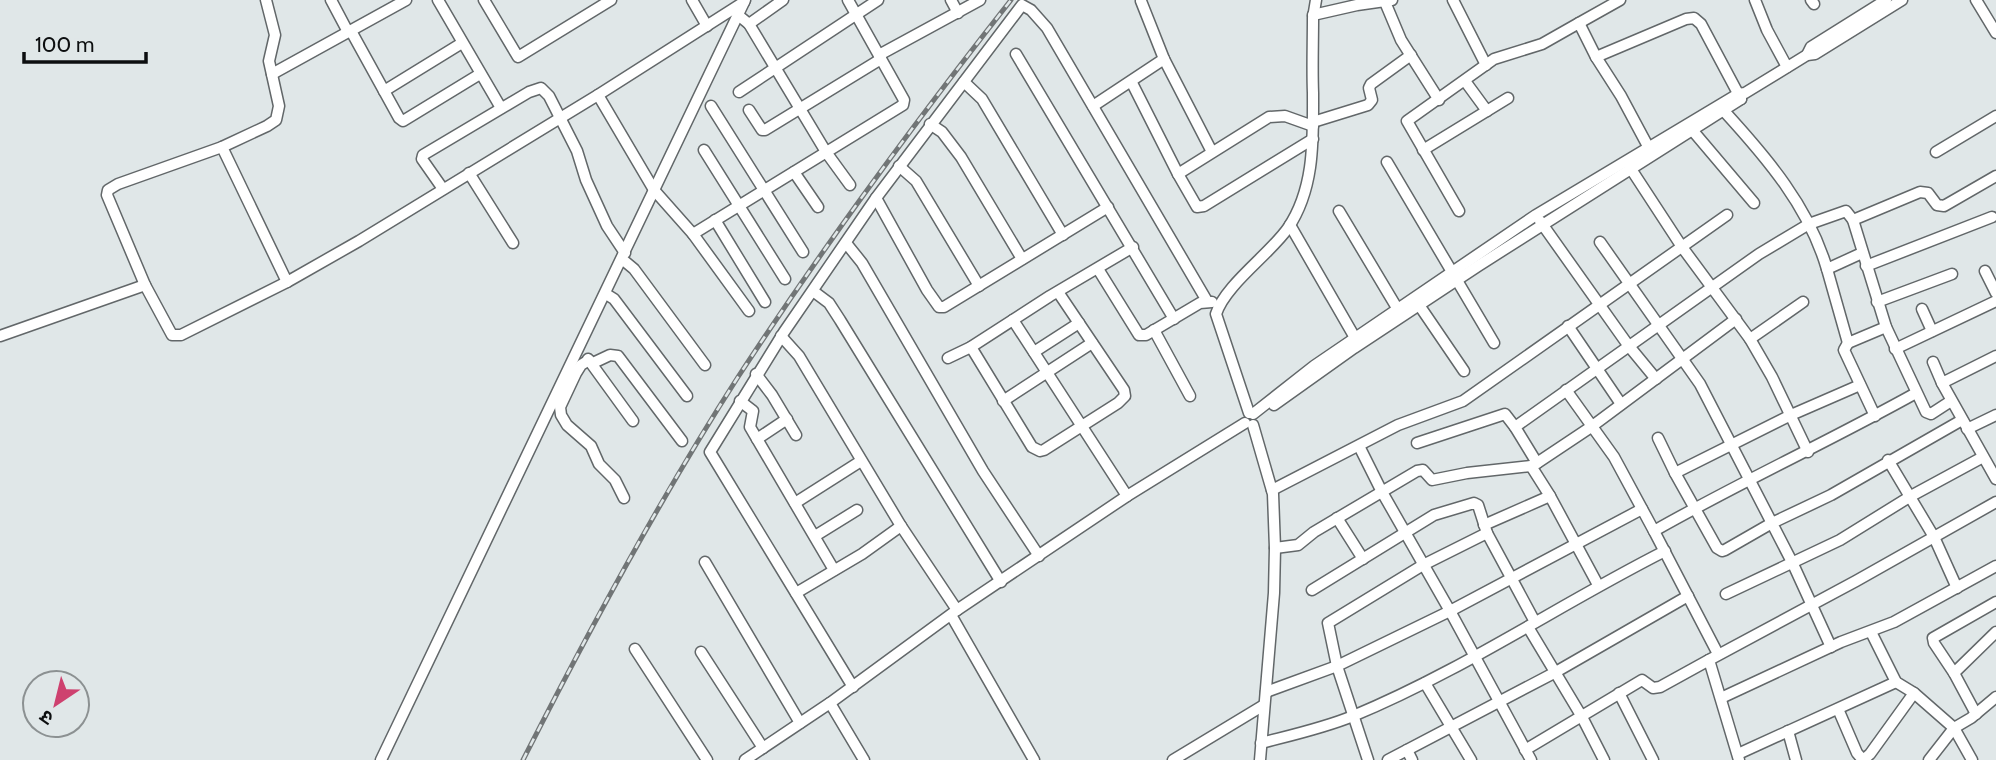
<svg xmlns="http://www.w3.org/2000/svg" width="1996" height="760" font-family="Cabin,'Noto Sans Devanagari',sans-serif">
  <rect width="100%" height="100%" fill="#e0e7e8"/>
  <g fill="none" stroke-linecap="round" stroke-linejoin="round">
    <g stroke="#626769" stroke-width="13">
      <g id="minor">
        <path d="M266 0 275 35 269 61 279 106 276 120 267 126 222 147 118 184 108 190 107 195 145 285 172 335H181L287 282"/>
        <path d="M331 0 348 32"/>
        <path d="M438 0 501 108"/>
        <path d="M484 0 518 57 611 0"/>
        <path d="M692 0 707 26"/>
        <path d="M951 0 958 13"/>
        <path d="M1453 0 1486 65"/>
        <path d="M1755 0 1767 30 1787 67"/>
        <path d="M1811 0 1814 4"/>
        <path d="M1976 0 1996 33"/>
        <path d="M1141 1 1164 59 1212 152"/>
        <path d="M1385 2 1401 40 1439 100"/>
        <path d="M738 15 749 24 826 152 850 185"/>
        <path d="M1313 15 1357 5 1392 0"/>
        <path d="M1579 23 1620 0"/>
        <path d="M749 24 783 0"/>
        <path d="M351 31 399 118 403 121 480 74"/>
        <path d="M1016 54 1174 319"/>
        <path d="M879 55 980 0"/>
        <path d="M1807 55 1811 47 1886 0"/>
        <path d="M1596 57 1686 19 1694 18 1701 24 1741 99"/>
        <path d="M272 74 406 0"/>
        <path d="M1465 81 1487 111"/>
        <path d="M964 82 982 99 1063 235"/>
        <path d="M1132 83 1178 174 1197 207 1204 206 1313 139"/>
        <path d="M384 91 462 43"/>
        <path d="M739 92 878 0"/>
        <path d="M598 95 654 190 693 234 749 311"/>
        <path d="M711 106 803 252"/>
        <path d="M1093 106 1164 59"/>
        <path d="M749 110 762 130H765L881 59"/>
        <path d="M1724 111C1767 158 1809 207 1827 269L1862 253"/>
        <path d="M1313 122 1368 105 1372 100 1369 88 1371 84 1411 55"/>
        <path d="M930 124 942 132 961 157 1022 259"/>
        <path d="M1693 131 1754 203"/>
        <path d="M222 147 287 282 359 241 598 95 744 2"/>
        <path d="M704 150 785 279"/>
        <path d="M1423 150 1508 98"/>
        <path d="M1936 152 1996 116"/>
        <path d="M1387 162 1494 343"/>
        <path d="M899 166 916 181 979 286"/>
        <path d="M1631 169 1682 247 1750 339 1772 377 1808 452"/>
        <path d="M794 172 818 207"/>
        <path d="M469 173 513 243"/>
        <path d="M1178 174 1269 117 1285 116 1313 126"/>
        <path d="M443 189 422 159 423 155 529 92 541 88 549 96 577 151 586 180 607 226 625 253"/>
        <path d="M876 198 927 290 939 307H944L1108 207"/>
        <path d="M1339 211 1400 313"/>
        <path d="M1459 211 1407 121 1494 59 1542 44 1579 23 1596 57 1621 96 1651 152"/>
        <path d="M715 220 765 302"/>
        <path d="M1853 220 1920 192 1928 193 1937 205 1944 206 1996 176"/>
        <path d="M1540 221 1628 345 1656 379"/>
        <path d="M1290 225 1358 343"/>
        <path d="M693 234 903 105 904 100 848 0"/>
        <path d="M1600 242 1700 384 1793 564 1831 647"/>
        <path d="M846 243 862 263 983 471 1039 556"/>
        <path d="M622 259 634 269 705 365"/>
        <path d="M1866 266 1992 217"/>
        <path d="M1098 269 1139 335H1146L1200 303 1212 302"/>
        <path d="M1827 269 1848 343 1886 327"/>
        <path d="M1985 271 1996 293"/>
        <path d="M813 291 829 303 840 320 1001 582"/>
        <path d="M606 294 614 299 687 396"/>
        <path d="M1877 302 1952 274"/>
        <path d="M1419 305 1464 371"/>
        <path d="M1922 309 1932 331"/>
        <path d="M1013 320 1127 496"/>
        <path d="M1568 326 1621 404"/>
        <path d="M1154 330 1190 396"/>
        <path d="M0 336 145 285"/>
        <path d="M781 336 799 356 901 526 957 610"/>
        <path d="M1750 339 1803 302"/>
        <path d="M1848 343 1844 350 1875 416"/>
        <path d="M971 347 1032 447 1040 451 1044 450 1118 403 1125 396 1124 390 1058 292"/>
        <path d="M1895 349 1996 301"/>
        <path d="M1034 352 1079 323"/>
        <path d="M948 358 971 347 1050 296 1133 247"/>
        <path d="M588 359 633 421"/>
        <path d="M589 360 581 365 576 373 560 407 561 415 567 425 591 446 599 464 615 480 624 498"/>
        <path d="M1933 362 1942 383 1996 356"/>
        <path d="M593 363 610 355 618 356 682 441"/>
        <path d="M756 374 772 395 796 435"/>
        <path d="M1942 383 1996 479"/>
        <path d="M1860 385 1791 415 1675 473 1717 548 1722 551 1725 550 1772 523 1831 495 1962 420"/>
        <path d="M1566 390 1614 457 1654 531"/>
        <path d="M740 401 753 411 750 427 834 570"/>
        <path d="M1003 401 1092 343"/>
        <path d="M1274 405 1354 348 1478 266 1741 99"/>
        <path d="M1249 413 1216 314C1225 285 1270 254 1288 228 1315 188 1313 139 1313 93 1312 68 1313 43 1313 18L1316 0"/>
        <path d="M1253 414 1314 366 1536 215 1738 94 1745 93 1807 55 1815 54 1902 0"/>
        <path d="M1253 425 1273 494 1275 548 1274 593 1260 760"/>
        <path d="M1967 429 1996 415"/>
        <path d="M1658 438 1675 473"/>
        <path d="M757 439 787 419"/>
        <path d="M1417 443 1505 414 1515 427"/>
        <path d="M1359 446 1382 492 1450 611 1531 760"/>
        <path d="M1888 460 1934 537 1957 588"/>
        <path d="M1537 463 1515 427 1759 254 1809 224 1846 211 1853 220 1886 327 1926 412 1931 414 1951 401"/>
        <path d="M1531 466 1550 496"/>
        <path d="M1272 490 1398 425 1463 401 1727 215"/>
        <path d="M795 503 861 461"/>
        <path d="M1337 518 1363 559"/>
        <path d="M1484 525 1550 496 1598 585"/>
        <path d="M815 536 857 510"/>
        <path d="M1275 548 1298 545 1314 532 1417 471 1423 470 1432 480 1467 473 1531 466 1537 463 1591 427 1736 319"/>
        <path d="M705 562 800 723"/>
        <path d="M1312 590 1434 515 1474 503 1478 505 1487 533 1535 622"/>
        <path d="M796 593 862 554 901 526"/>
        <path d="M1726 594 1840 540 1911 496 1983 457"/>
        <path d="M951 615 1034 760"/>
        <path d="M1528 627 1582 717 1604 760"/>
        <path d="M1871 632 1896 682 1914 693"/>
        <path d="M635 649 707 760"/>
        <path d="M701 652 763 748"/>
        <path d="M1718 654 1654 531C1740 482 1830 441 1916 393"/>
        <path d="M1954 673 1996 632"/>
        <path d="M1425 683 1471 760"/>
        <path d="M853 687 710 452 784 332 876 198 1022 5 1031 10 1047 28 1207 301"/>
        <path d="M1266 692 1337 666 1450 611 1642 509"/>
        <path d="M1619 693 1653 760"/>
        <path d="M1721 698 1841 642 1894 622 1996 566"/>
        <path d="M830 703 864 760"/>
        <path d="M1838 709 1857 753 1863 760 1870 754 1914 693 1954 728 1972 760"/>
        <path d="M1976 714 1954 673 1934 643 1933 638 1996 602"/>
        <path d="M1788 731 1796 760"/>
        <path d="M1261 743C1292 735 1324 728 1353 716 1462 671 1560 604 1665 551"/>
        <path d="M1407 750 1412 760"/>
        <path d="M1525 750 1642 680 1653 688 1660 687 1709 660"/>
        <path d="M1738 754 1896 682"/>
        <path d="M381 760 745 0"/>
        <path d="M745 760 830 703 957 610 1127 496 1245 423"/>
        <path d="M1173 760 1264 705"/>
        <path d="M1368 760 1337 666 1328 623 1423 565 1487 533"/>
        <path d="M1388 760 1554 673 1688 596"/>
        <path d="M1739 760 1709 660 1856 581 1996 502"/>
        <path d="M1929 760 1954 728 1971 718 1996 697"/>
      </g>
    </g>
    <use href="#minor" stroke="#fff" stroke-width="10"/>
    <g stroke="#717576" stroke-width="5">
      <path id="rail" d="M523 760C589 630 659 500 738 377 823 247 915 122 1011 0"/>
    </g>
    <use href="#rail" stroke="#e0e7e8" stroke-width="2.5" stroke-dasharray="8" stroke-linecap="butt"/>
  </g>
  <g transform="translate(56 704) rotate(215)"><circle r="33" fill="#e0e7e8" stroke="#8c9192" stroke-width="2"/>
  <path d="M0-5L12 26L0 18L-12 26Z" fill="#ce416f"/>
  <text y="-10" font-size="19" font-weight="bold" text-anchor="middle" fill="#0d0f10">उ</text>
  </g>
  <path d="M24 52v10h122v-10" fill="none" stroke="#0d0f10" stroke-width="3.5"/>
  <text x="35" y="52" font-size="21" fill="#0d0f10" stroke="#e0e7e8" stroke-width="5" paint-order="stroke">100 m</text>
</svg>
